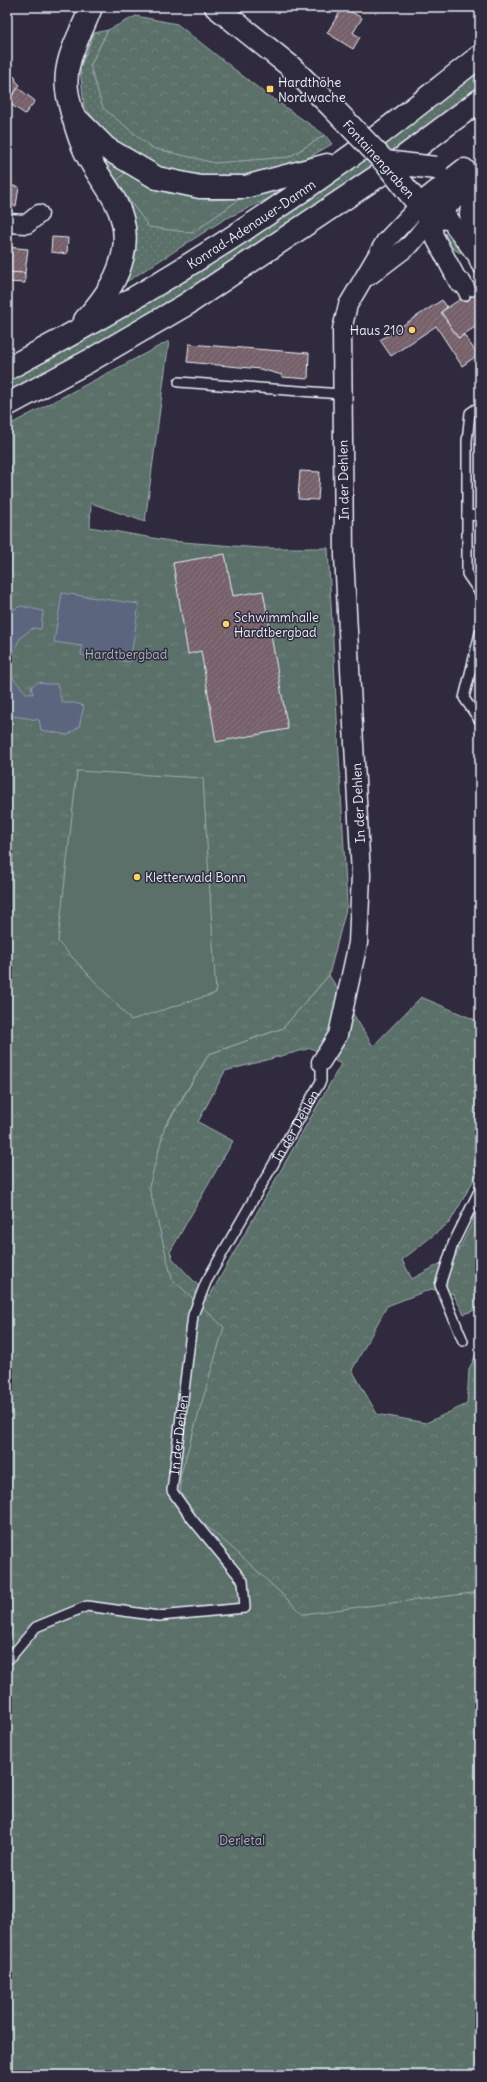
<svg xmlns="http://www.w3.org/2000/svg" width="487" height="2082" font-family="Delius,sans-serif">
  <defs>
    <pattern id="grass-dots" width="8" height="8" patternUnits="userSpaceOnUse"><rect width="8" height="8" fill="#5a6f69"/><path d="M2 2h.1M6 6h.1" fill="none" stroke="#72847f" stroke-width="1.8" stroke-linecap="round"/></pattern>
    <pattern id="forest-crowns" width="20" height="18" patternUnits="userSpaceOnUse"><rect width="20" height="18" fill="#5a6f69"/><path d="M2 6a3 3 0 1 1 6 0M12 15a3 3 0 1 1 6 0" fill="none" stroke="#72847f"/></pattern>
    <pattern id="park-tufts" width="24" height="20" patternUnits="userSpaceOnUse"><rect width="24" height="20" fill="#5a6f69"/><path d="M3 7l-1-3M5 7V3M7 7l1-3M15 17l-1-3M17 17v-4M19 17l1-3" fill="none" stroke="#72847f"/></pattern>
    <pattern id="building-hatch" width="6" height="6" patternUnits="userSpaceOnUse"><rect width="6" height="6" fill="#76616b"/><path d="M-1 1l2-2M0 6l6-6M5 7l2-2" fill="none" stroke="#8a7881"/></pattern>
  </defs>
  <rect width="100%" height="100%" fill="#2f2a3d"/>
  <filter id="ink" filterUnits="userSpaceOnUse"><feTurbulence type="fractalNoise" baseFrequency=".025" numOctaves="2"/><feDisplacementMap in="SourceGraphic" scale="8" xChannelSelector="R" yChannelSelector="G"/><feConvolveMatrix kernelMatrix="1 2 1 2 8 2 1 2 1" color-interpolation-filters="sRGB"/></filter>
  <g filter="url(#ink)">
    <g fill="url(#grass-dots)" stroke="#a1b0b0">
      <path d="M108 30 90 66 289 157 325 135 332 144 294 166 244 180 203 179 155 169 110 140 84 106 80 68 94 33Z"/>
      <path d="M480 70V87L341 189 181 296 7 396V382L77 344 144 303 396 134Z"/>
      <path d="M94 148 126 172 192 233 241 198 290 182 292 184 272 197 225 219 123 284 128 268Z"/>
      <path d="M451 229 465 246 460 253 452 248 441 237Z"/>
    </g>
    <g fill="url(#forest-crowns)" stroke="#a1b0b0" fill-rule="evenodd">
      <path d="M136 16 177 24 262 91 325 135 289 157 215 163 152 148 103 108 90 66 108 30Z"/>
      <path d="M126 172 167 193 212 200 241 198 192 233 149 227 116 182Z"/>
      <path d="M7 938 166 1126 209 1054 283 1028 329 975 373 1046 421 997 480 1022V1169L450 1222 402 1260 412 1279 456 1255 471 1225 480 1193V1308L464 1314 453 1294 431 1289 387 1306 352 1370 377 1414 426 1423 467 1404 469 1369 480 1347V2075H7ZM311 1048 341 1064 209 1297 173 1259 170 1252 233 1141 198 1122 225 1071Z"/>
    </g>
    <path fill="url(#park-tufts)" stroke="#a1b0b0" d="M169 341 145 522 91 503 90 527 170 541 260 548H328L347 905 329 975 283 1028 209 1054 165 1126 149 1187 172 1279 224 1327 180 1477 181 1498 188 1510 238 1553 303 1614 480 1592V2075H7V426Z"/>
    <path fill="#5a6f69" stroke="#a1b0b0" d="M77 771 203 778 216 993 131 1020 58 942Z"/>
    <g fill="#5b657e" stroke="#939daf">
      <path d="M62 593 139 604 130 662 81 655 82 646 54 642Z"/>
      <path d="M21 606 43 611 41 629 33 628 20 638 7 666V612Z"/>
      <path d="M7 671 26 693 33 694 31 687 38 682 47 684H57L62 703H75L84 706 79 727 68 735 41 730 39 720 13 716 7 711Z"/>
    </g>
    <g fill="url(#building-hatch)" stroke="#e8f1f8">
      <path d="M343 7 362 18 353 33 360 37 353 49 327 33Z"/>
      <path d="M7 74 15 77 16 81 20 85 8 101Z"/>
      <path d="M18 88 35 101 25 114 7 102Z"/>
      <path d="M7 185 19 187 16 206 7 205Z"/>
      <path d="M52 237 68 238 67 254 51 252Z"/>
      <path d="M7 247 28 249 25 273 7 272Z"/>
      <path d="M7 272 25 273V283L7 282Z"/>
      <path d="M480 286V324L458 338 441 312Z"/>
      <path d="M442 300 447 307 441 312 458 338 464 335 478 355 462 366 436 326 391 356 380 340Z"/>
      <path d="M189 344 309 353 308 379 282 377V375L260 369 187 362Z"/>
      <path d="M300 471 320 472 318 500 298 499Z"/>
      <path d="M225 554 233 596 263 591 288 729 216 742 201 651 188 654 173 563Z"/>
    </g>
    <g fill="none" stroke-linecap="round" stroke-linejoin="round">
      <g stroke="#e8f1f8" stroke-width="12">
        <g id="lane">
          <path d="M465 279 472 291"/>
          <path d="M459 283 465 296"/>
          <path d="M179 382 341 394"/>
          <path d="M480 406 470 413 467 441V515L480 516"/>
          <path d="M467 515V574L480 593"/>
          <path d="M480 633 464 698 480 721"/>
          <path d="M463 1341 440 1285 453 1244 480 1189"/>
          <path id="s1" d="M10 1658 36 1627 87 1606 159 1616 245 1608 243 1581 192 1519 172 1491 193 1315 206 1282 321 1081V1062"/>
        </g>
      </g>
      <g stroke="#e8f1f8" stroke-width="21">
        <g id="street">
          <path d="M473 185 469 214 477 255 480 264"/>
          <path d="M431 219 434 236 459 283"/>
          <path d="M431 219 450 220 474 252"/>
          <path d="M7 223 27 224 39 214"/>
          <path d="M369 276 411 244 431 219"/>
          <path d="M321 1062 338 1035 358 943 361 875 344 556 342 329 348 305 385 242 420 205"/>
        </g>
      </g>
      <g stroke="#e8f1f8" stroke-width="25">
        <g id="secondary">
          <path d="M216 7 290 66 333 108"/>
          <path d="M76 118 106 148 157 178 200 187H245L327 165"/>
          <path d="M411 195 431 219 456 196 480 179"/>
          <path d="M420 205 464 170"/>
          <path d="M85 320C115 288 138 246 116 203 107 184 92 168 84 149 78 135 69 105 67 90 63 59 81 35 91 7"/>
          <path id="s2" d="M7 369C123 308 237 238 344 161 390 128 435 91 480 56"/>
          <path d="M7 405 89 361 187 304 381 174 480 100"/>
        </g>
      </g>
      <use href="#lane" stroke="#2f2a3d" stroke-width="9"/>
      <use href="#street" stroke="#2f2a3d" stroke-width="18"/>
      <use href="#secondary" stroke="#2f2a3d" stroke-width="22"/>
      <g stroke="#e8f1f8" stroke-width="25" stroke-linecap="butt">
        <g id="secondary-bridge">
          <path d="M333 108 385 162 411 195"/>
          <path d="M385 162 436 168"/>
        </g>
      </g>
      <use href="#secondary-bridge" stroke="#2f2a3d" stroke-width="22"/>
    </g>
  </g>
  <g fill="#ffd166" stroke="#2f2a3d" stroke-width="1.5">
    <rect x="266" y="85" width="8" height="8" rx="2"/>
    <circle cx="412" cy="330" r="4"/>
    <circle cx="226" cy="624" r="4"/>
    <circle cx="137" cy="877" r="4"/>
  </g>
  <g text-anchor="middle" stroke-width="3" stroke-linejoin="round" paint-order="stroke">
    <g font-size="13" fill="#e8f1f8" stroke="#2f2a3d" text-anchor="start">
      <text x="278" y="87">Hardthöhe<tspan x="278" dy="15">Nordwache</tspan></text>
      <text x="404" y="335" text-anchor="end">Haus 210</text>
      <text x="234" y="622">Schwimmhalle<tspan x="234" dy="15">Hardtbergbad</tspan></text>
      <text x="145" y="882">Kletterwald Bonn</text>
    </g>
    <g font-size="13" fill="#e8f1f8" stroke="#2f2a3d">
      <text transform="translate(379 159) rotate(48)" y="5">Fontainengraben</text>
      <text dy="5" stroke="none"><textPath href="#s2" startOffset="284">Konrad-Adenauer-Damm</textPath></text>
      <text transform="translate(343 480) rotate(-91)" y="5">In der Dehlen</text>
      <text transform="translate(358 803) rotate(-93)" y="5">In der Dehlen</text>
      <text dy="5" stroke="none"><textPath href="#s1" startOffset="789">In der Dehlen</textPath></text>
      <text dy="5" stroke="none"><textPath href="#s1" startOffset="453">In der Dehlen</textPath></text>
    </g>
    <g font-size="13" fill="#a8b6b8" stroke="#2f2a3d">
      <text x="126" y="659">Hardtbergbad</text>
      <text x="242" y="1845">Derletal</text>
    </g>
  </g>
  <rect width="487" height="2082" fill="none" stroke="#2f2a3d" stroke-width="24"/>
  <rect x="12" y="12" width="463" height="2058" fill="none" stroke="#e8f1f8" stroke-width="1.5" filter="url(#ink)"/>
</svg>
